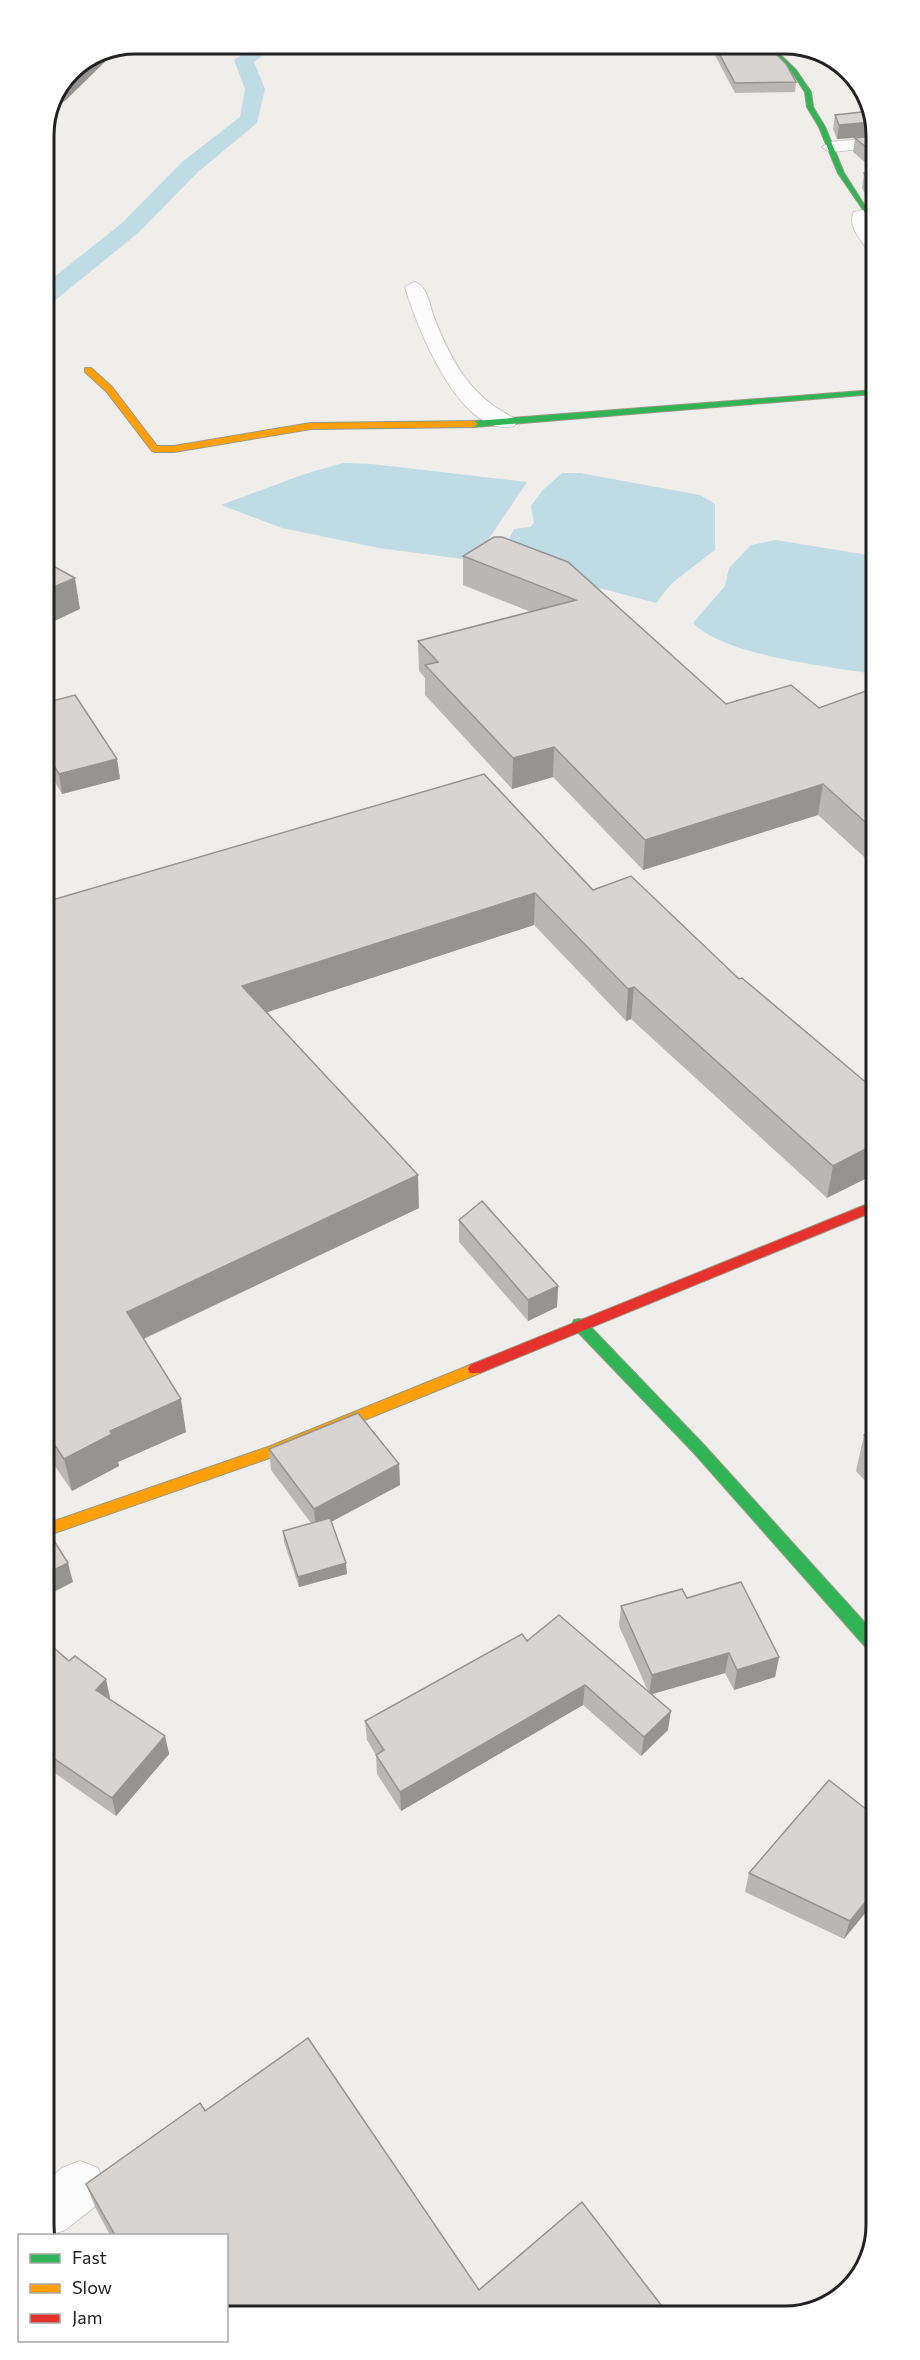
<svg xmlns="http://www.w3.org/2000/svg" width="920" height="2360" font-family="Commissioner,sans-serif">
  <rect width="100%" height="100%" fill="#f0eeeb"/>
  <g fill="#bfdbe3">
    <path d="M343 463 372 464 527 482 478 555 470 560 379 548 282 528 221 505 305 474Z"/>
    <path d="M562 473H580L700 495 715 504V550L672 583 656 603 565 579 508 541 514 529 530 527 534 523 531 506 542 491Z"/>
    <path d="M776 540 874 556V674C827 666 725 656 693 623L725 586 729 568 751 545Z"/>
  </g>
  <g fill="none" stroke-linecap="round" stroke-linejoin="round">
    <path fill="#bfdbe3" fill-rule="evenodd" d="M257 44H278L254 62 265 89 257 123 198 172 138 233 53 302 44 304V285L122 223 182 162 240 117 245 89 234 60Z"/>
    <g stroke="#c9c8c7" stroke-width="2">
      <g id="street">
        <path d="M873 138V148L830 152 822 147 830 142Z"/>
        <path d="M873 208V218L869 219 873 233V250L867 249C860 238 847 225 854 212Z"/>
        <path d="M414 282C428 285 430 308 435 320 452 363 471 397 514 418L517 422 514 426C461 440 416 325 405 287Z"/>
        <path d="M80 2161 98 2168 105 2186 98 2204 65 2230 47 2236V2181L62 2168Z"/>
      </g>
    </g>
    <g stroke="#999a82" stroke-width="2">
      <g id="fast">
        <path d="M763 44H769L796 70 811 92 813 107 825 127 844 173 870 214H866L838 173 819 127 807 107 805 92 792 72Z"/>
        <path d="M874 390V394L474 427 470 424 474 421Z"/>
        <path d="M579 1319 584 1320 704 1445 876 1635V1654L870 1652 694 1453 574 1328 572 1324 574 1320Z"/>
      </g>
    </g>
    <g stroke="#999a82" stroke-width="2">
      <g id="slow">
        <path d="M85 368H91L112 387 157 446H174L311 423 474 421 478 424 474 427 311 429 174 452H155L152 451 106 391 85 372Z"/>
        <path d="M475 1363 480 1365 482 1369 480 1373 278 1455 46 1536V1524L268 1447Z"/>
      </g>
    </g>
    <g stroke="#999a82" stroke-width="2">
      <path id="jam" d="M875 1201V1211L480 1373H470L468 1369 470 1365Z"/>
    </g>
    <use href="#street" fill="#fdfcfc" fill-rule="evenodd"/>
    <use href="#fast" fill="#30b455" fill-rule="evenodd"/>
    <use href="#slow" fill="#ff9f0a" fill-rule="evenodd"/>
    <use href="#jam" fill="#e5322d" fill-rule="evenodd"/>
  </g>
  <g fill="#b9b6b5">
    <path d="M709 44H766L796 82 795 92 735 93Z"/>
    <path d="M873 113V169L853 152 855 138H857L837 139 833 129 835 115Z"/>
    <path d="M873 172V208L862 188 864 173Z"/>
    <path d="M494 537 726 704 819 708 874 688V866L818 815 643 870 553 777 512 789 425 695V678L419 671 418 641 531 612 463 585V556Z"/>
    <path d="M45 703 117 759 120 779 62 794 45 765Z"/>
    <path d="M593 890 739 979 875 1090 827 1198 631 1019 626 1021 534 925 266 1012 419 1208 144 1339 186 1432 118 1462 119 1466 72 1491 46 1453 45 902Z"/>
    <path d="M459 1220 558 1286 557 1307 528 1321 459 1242Z"/>
    <path d="M875 1429V1492L856 1471 864 1435Z"/>
    <path d="M269 1449 399 1464 400 1485 331 1522 347 1574 299 1587 284 1542 283 1531 311 1523 271 1470Z"/>
    <path d="M687 1598 779 1657 775 1677 734 1690 725 1673 652 1694 668 1730 641 1756 583 1705 401 1811 377 1774 376 1755 367 1740 365 1721 527 1641 648 1691 619 1626 621 1606Z"/>
    <path d="M46 1641 110 1698V1699L165 1736 169 1754 116 1816 46 1767Z"/>
    <path d="M876 1817V1923L866 1912 844 1939 745 1892 749 1873Z"/>
    <path d="M205 2111 479 2290 668 2314 226 2316V2235H110L96 2209 86 2184Z"/>
  </g>
  <g fill="#969493">
    <path d="M780 44H791L794 45 779 46Z"/>
    <path d="M115 52 66 100 52 110 68 77 77 67Z"/>
    <path d="M873 122V136L837 139 839 125Z"/>
    <path d="M75 578 80 609 44 626V591Z"/>
    <path d="M554 747 553 777 512 789 513 758Z"/>
    <path d="M117 759 120 779 62 794 59 774Z"/>
    <path d="M823 784 818 815 643 870 645 840Z"/>
    <path d="M535 893 534 925 246 1019 242 986Z"/>
    <path d="M634 987 631 1019 626 1021 628 989Z"/>
    <path d="M875 1144V1174L827 1198 833 1166Z"/>
    <path d="M418 1175 419 1208 132 1344 127 1312Z"/>
    <path d="M558 1286 557 1307 528 1321V1300Z"/>
    <path d="M181 1399 186 1432 118 1462 119 1466 72 1491 64 1459 110 1431Z"/>
    <path d="M399 1464 400 1485 316 1530 314 1509Z"/>
    <path d="M68 1563 73 1582 46 1596V1574Z"/>
    <path d="M346 1563 347 1574 299 1587 298 1577Z"/>
    <path d="M729 1653 725 1673 649 1695 652 1675Z"/>
    <path d="M779 1657 775 1677 734 1690 737 1670Z"/>
    <path d="M106 1679 110 1698 100 1708 96 1690Z"/>
    <path d="M585 1685 583 1705 401 1811 400 1792Z"/>
    <path d="M671 1711 668 1730 641 1756 644 1737Z"/>
    <path d="M165 1736 169 1754 116 1816 112 1798Z"/>
    <path d="M872 1894 866 1912 844 1939 850 1921Z"/>
  </g>
  <g fill="#d7d4d2" stroke="#969493" stroke-width="1.5">
    <path d="M714 44H766L786 64 796 82 735 83Z"/>
    <path d="M77 67 68 77 71 70Z"/>
    <path d="M871 111 873 113V122L839 125 835 115Z"/>
    <path d="M873 136V153L855 138Z"/>
    <path d="M873 172V190L864 173Z"/>
    <path d="M494 537H502L568 562 726 704 791 685 819 708 874 688V830L823 784 645 840 554 747 513 758 425 665 438 662 418 641 576 600 463 556Z"/>
    <path d="M44 561 75 578 44 591Z"/>
    <path d="M75 695 117 759 59 774 45 751V703Z"/>
    <path d="M484 774 593 890 631 876 739 979 742 978 875 1090V1144L833 1166 634 987 628 989 535 893 242 986 418 1175 127 1312 181 1399 110 1431 112 1434 64 1459 46 1432 45 902Z"/>
    <path d="M482 1201 558 1286 528 1300 459 1220Z"/>
    <path d="M358 1413 399 1464 314 1509 269 1449Z"/>
    <path d="M875 1429V1447L864 1435Z"/>
    <path d="M330 1518 346 1563 298 1577 283 1531Z"/>
    <path d="M46 1528 68 1563 46 1574Z"/>
    <path d="M741 1582 779 1657 737 1670 729 1653 652 1675 621 1606 682 1589 687 1598Z"/>
    <path d="M559 1615 671 1711 644 1737 585 1685 400 1792 376 1755 384 1750 365 1721 522 1634 527 1641Z"/>
    <path d="M46 1641 69 1661 75 1656 106 1679 96 1690 165 1736 112 1798 46 1753Z"/>
    <path d="M829 1780 876 1817V1899L872 1894 850 1921 749 1873Z"/>
    <path d="M308 2038 479 2290 582 2202 668 2314 226 2316V2235H115L86 2184 200 2103 205 2111Z"/>
  </g>
  <path d="M0 0H920V2360H0ZM135 54H785A81 81 0 0 1 866 135V2225A81 81 0 0 1 785 2306H135A81 81 0 0 1 54 2225V135A81 81 0 0 1 135 54Z" fill="#fff" fill-rule="evenodd"/>
  <path fill="none" stroke="#222" stroke-width="3" d="M135 54H785A81 81 0 0 1 866 135V2225A81 81 0 0 1 785 2306H135A81 81 0 0 1 54 2225V135A81 81 0 0 1 135 54Z"/>
  <rect x="18" y="2234" width="210" height="108" fill="#ffffff" stroke="#a7a7a7" stroke-width="1.5"/>
  <rect x="30" y="2254" width="30" height="9" fill="#30b455" stroke="#a7a7a7" stroke-width="1.5"/>
  <text x="72" y="2264" font-size="18" fill="#222222">Fast</text>
  <rect x="30" y="2284" width="30" height="9" fill="#ff9f0a" stroke="#a7a7a7" stroke-width="1.5"/>
  <text x="72" y="2294" font-size="18" fill="#222222">Slow</text>
  <rect x="30" y="2314" width="30" height="9" fill="#e5322d" stroke="#a7a7a7" stroke-width="1.5"/>
  <text x="72" y="2324" font-size="18" fill="#222222">Jam</text>
</svg>
